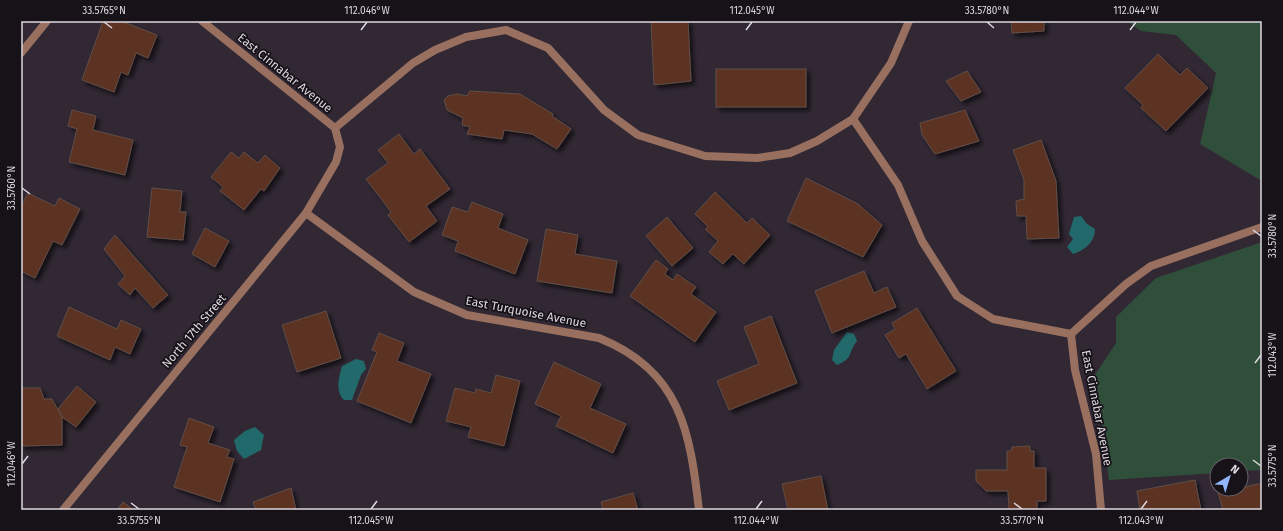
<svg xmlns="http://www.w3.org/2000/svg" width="1283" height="531" font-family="'Fira Sans',sans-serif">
  <defs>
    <filter id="shadow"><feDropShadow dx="3.5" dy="3.5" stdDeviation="2" flood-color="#0009"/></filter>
  </defs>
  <rect width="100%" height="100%" fill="#312834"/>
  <g fill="#2f4f3b">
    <path d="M1127 21H1262V181L1200 144 1216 73 1176 35 1141 31Z"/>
    <path d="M1262 242V470L1241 471V465H1217V473L1109 480 1095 375 1116 343V317L1156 278Z"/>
  </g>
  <g fill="#21696a">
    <path d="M1081 216 1087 224 1095 229C1095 242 1085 250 1073 254L1067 247 1073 239 1069 234 1074 217Z"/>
    <path d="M847 332 854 334 857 341C847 354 854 358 837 365L832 360 834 350Z"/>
    <path d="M356 359 364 361 366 369 361 375 352 400H344C335 391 339 377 342 366Z"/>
    <path d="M255 427 264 435 261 450 244 459 237 451 234 440 245 431Z"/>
  </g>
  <g fill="#5c3020" stroke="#604e48" filter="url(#shadow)">
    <path d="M103 21H121L157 35 148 58 136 53 128 75 121 72 114 92 82 80Z"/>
    <path d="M651 21H688L691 81 654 85Z"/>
    <path d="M1011 21H1044V31L1012 33Z"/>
    <path d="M1158 54 1180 75 1187 68 1208 88 1166 131 1141 108 1143 105 1125 88Z"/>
    <rect x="716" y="69" width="90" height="38"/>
    <path d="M967 71 981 92 961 101 946 81Z"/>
    <path d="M470 91 520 94 553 114 552 116 571 129 557 149 532 134 504 130 502 139 467 134 470 127 462 125 463 118 447 110 444 100 448 96 457 94 467 96Z"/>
    <path d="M72 110 96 116 93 130 133 140 125 175 69 162 77 129 68 126Z"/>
    <path d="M965 110 979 141 935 154 922 135 920 123Z"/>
    <path d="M399 134 414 154 420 149 450 189 426 206 437 221 409 242 388 215 391 212 366 179 388 163 378 150Z"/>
    <path d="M1041 140 1056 181 1059 238 1027 239 1026 216H1017L1016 201 1024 199V180L1013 150Z"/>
    <path d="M231 152 239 158 244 152 258 163 265 155 280 168 264 191 261 189 244 210 220 191 223 187 211 177Z"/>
    <path d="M806 178 858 204 882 225 863 257 787 221Z"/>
    <path d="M152 188 182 191 180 212H186L183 240 147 237Z"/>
    <path d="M715 192 747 223 752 218 770 235 744 264 733 254 723 264 709 252 718 241 705 229 708 227 695 214Z"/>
    <path d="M28 193 55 206 59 198 80 209 62 245 53 241 35 278 21 271V207Z"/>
    <path d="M472 202 503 214 498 228 528 240 515 274 455 251 458 241 442 235 452 207 468 212Z"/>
    <path d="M667 217 693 248 672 266 646 236Z"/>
    <path d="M205 228 229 241 215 267 192 254Z"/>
    <path d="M546 229 578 235 575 254 617 261 612 293 537 281Z"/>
    <path d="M115 235 168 295 153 308 135 288 130 295 118 284 125 276 104 249Z"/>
    <path d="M656 260 668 269 665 274 673 280 677 274 696 287 691 294 716 312 695 342 630 296Z"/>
    <path d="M864 271 874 293 887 287 896 307 832 333 815 291Z"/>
    <path d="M69 307 117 329 121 320 141 329 130 354 115 347 110 360 57 336Z"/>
    <path d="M917 308 956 371 927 389 906 354 899 358 885 335 895 329 892 323Z"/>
    <path d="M326 311 341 358 297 372 282 325Z"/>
    <path d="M771 316 797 383 729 410 717 381 759 364 744 327Z"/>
    <path d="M379 333 404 343 397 361 431 374 411 423 357 401 377 352 372 350Z"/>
    <path d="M554 362 601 384 590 408 626 424 613 453 556 426 561 416 535 404Z"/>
    <path d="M496 375 520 381 504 446 468 437 471 427 446 421 455 388 475 393 476 389 491 393Z"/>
    <path d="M77 386 96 402 76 427 62 417 58 409Z"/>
    <path d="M21 388H40L44 399H52L62 417V445L21 446Z"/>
    <path d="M189 418 214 427 208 443 230 450 227 457 234 459 220 502 174 487 187 447 180 445Z"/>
    <path d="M1030 446V451H1034V468H1046V501H1037V510H1009L1008 491H986L976 481V470H1007V451H1011L1012 447Z"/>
    <path d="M821 476 828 510H788L782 484Z"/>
    <path d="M1195 480 1201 510H1140L1137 491Z"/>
    <path d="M1262 483V510H1223L1217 489H1241V485L1245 487Z"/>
    <path d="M291 488 296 510H256L253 502Z"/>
    <path d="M633 493 638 510H603L601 502Z"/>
    <path d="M123 502 134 510H117Z"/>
  </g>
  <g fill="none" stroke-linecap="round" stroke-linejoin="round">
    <g stroke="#99705f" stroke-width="8">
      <path d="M21 53 47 21"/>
      <path d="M853 119 898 185 922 241 957 296 993 319 1071 334 1075 370 1096 454 1101 510"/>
      <path d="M335 128 413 63 435 50 466 37 506 30 548 48 604 110 638 135 705 156 757 158 790 153 817 141 853 119 891 63 909 21"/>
      <path d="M306 213 414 292 467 315 599 338C681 371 690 432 699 510"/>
      <path d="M1071 334 1126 284 1151 266 1262 227"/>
      <path d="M63 510 306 213 336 162 340 147 335 128 202 21"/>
    </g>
  </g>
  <path fill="none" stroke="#ddd7df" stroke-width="1.5" d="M104 22 112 28M987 22 994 28M361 30 367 22M746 30 752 22M1130 30 1136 22M22 188 30 194M1253 230 1261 236M1255 363 1261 355M1253 460 1261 466M22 464 28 456M131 503 139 509M1014 503 1022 509M371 509 377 501M756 509 762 501M1141 509 1147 501"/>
  <g text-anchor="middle" stroke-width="3.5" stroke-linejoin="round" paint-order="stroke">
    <g font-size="12" fill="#ddd7df" stroke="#161218">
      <text transform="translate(285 73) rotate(39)" y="4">East Cinnabar Avenue</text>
      <text transform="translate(526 312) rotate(11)" y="4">East Turquoise Avenue</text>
      <text transform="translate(194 331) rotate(-50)" y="4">North 17th Street</text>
      <text transform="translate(1097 408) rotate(79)" y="4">East Cinnabar Avenue</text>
    </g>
  </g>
  <rect width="1283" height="531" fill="none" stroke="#161218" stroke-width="44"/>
  <g transform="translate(1229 477) rotate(38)"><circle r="19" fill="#161218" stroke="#666168"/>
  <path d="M0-3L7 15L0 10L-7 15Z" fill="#93b7fd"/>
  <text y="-6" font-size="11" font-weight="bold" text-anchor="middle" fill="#ddd7df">N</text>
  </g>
  <rect x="22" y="22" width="1239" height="487" fill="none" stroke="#ddd7df" stroke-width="1.5"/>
  <g font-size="10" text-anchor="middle" fill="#ddd7df">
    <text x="104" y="14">33.5765°N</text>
    <text x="367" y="14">112.046°W</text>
    <text x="752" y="14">112.045°W</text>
    <text x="987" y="14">33.5780°N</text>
    <text x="1136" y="14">112.044°W</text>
    <text transform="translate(11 188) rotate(-90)" y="4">33.5760°N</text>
    <text transform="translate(1272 236) rotate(-90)" y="4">33.5780°N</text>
    <text transform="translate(1272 355) rotate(-90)" y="4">112.043°W</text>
    <text transform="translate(11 464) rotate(-90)" y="4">112.046°W</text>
    <text transform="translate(1272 466) rotate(-90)" y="4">33.5775°N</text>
    <text x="139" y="524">33.5755°N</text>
    <text x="371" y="524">112.045°W</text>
    <text x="756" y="524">112.044°W</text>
    <text x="1022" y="524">33.5770°N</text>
    <text x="1141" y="524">112.043°W</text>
  </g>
</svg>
